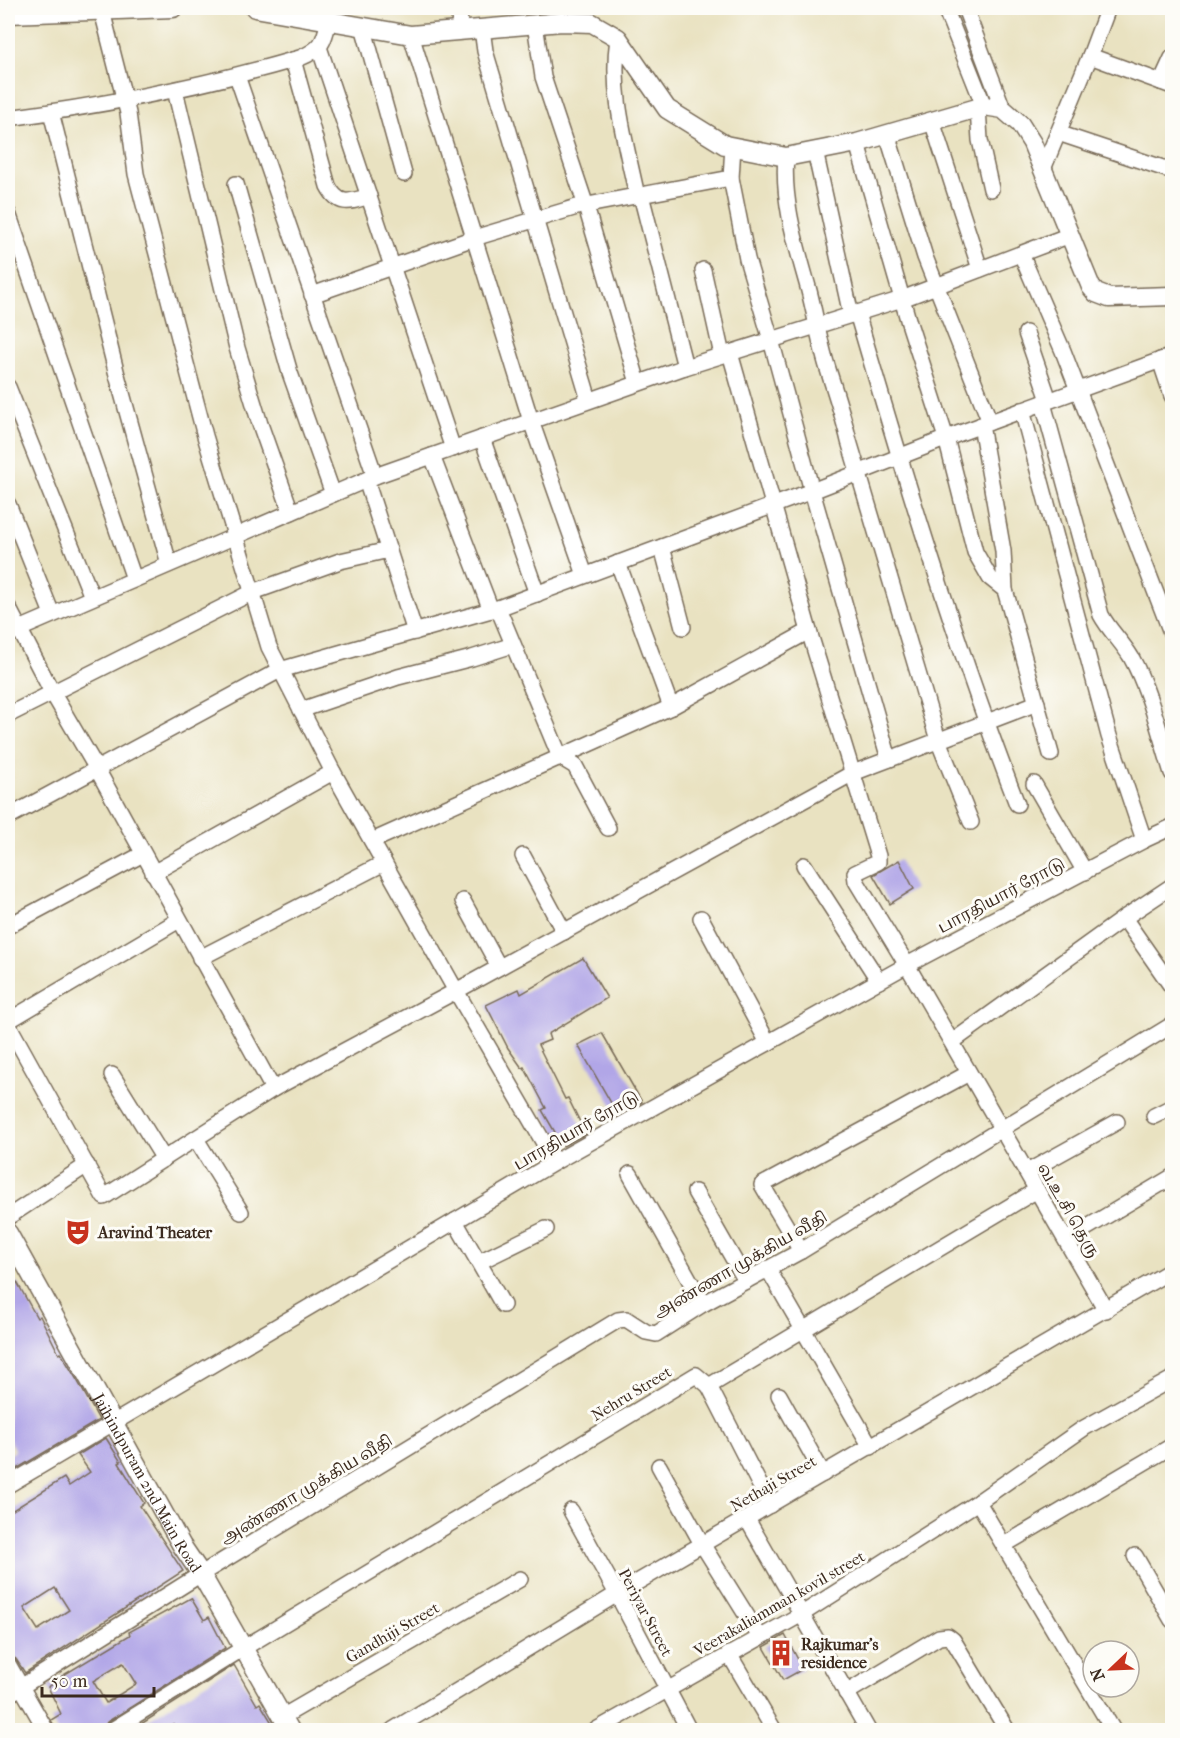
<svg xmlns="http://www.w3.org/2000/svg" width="1180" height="1738" font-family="'IM FELL French Canon','Noto Serif Tamil',serif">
  <rect width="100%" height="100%" fill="#fdfcf7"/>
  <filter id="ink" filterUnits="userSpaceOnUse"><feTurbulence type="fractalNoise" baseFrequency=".0167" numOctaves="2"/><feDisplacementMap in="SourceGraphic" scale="12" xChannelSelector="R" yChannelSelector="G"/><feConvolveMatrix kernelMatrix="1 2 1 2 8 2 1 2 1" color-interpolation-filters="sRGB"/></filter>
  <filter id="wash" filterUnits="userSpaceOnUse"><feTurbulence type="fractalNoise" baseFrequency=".008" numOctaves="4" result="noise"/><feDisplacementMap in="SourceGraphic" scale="24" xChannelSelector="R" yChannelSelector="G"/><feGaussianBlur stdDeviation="1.35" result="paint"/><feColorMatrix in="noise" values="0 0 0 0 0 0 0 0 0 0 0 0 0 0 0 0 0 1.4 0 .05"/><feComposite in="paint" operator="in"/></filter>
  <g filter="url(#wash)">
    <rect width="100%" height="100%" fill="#e9e2c1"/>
    <g id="blocks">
      <g fill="#b1a6e7" fill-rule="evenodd">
        <path d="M899 860 914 889 890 904 873 875Z"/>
        <path d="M583 958 607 998 548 1034 550 1040 538 1045 565 1099 568 1098 586 1134 563 1146 542 1110 546 1108 524 1067 522 1068 508 1048 486 1005 519 989 521 994Z"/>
        <path d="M602 1033 642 1102 618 1115 578 1045Z"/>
        <path d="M17 1282 37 1318 40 1316 59 1354 61 1353 77 1380 99 1420 8 1474V1456L15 1451 8 1437V1287Z"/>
        <path d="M106 1438 121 1462 119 1463 144 1503 140 1506 183 1571 25 1673 16 1659 8 1654V1513L64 1478 69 1486 90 1472 78 1455ZM55 1588 69 1610 38 1630 24 1608Z"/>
        <path d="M191 1598 204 1620 209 1617 225 1648 107 1722 102 1731H57L51 1720 61 1714 48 1687 58 1681 57 1679 130 1635 129 1632ZM123 1663 136 1684 106 1703 93 1681Z"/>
        <path d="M785 1635 803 1669 783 1680 764 1647Z"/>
        <path d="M234 1665 257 1705 260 1703 277 1731H177L174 1724 164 1731H130Z"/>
      </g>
    </g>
  </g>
  <g filter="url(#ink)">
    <use href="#blocks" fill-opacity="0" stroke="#786a57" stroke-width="1.5"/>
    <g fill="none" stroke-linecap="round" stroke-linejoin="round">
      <g stroke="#786a57" stroke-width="18">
        <g id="minor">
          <path d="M945 8 984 106"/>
          <path d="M965 8 1003 109"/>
          <path d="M1108 8 1090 56 1172 86"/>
          <path d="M102 11 128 113 136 174 205 436 269 647 333 772 456 991 555 1162"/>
          <path d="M535 24 543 77 584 200 638 383"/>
          <path d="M363 26 404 174"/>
          <path d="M482 29 485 51 589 400"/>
          <path d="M459 31 460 8"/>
          <path d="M411 35 531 421 585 575"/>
          <path d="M618 38C610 91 626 144 637 196"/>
          <path d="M319 47 453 449"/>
          <path d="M293 60 328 186C339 207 350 202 369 196"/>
          <path d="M237 76 375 476"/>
          <path d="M1161 82 1172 58"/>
          <path d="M175 90 237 348 260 424 291 512"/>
          <path d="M978 108 980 140 991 189"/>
          <path d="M51 112 117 375 169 564"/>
          <path d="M8 118C107 105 204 86 300 58 322 49 324 42 329 20"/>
          <path d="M932 121 980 269"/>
          <path d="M1058 133 1172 171"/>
          <path d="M887 134 925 257 990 422"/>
          <path d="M857 143 909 323 946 438 975 552 990 578 1005 590"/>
          <path d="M815 151 851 315"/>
          <path d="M786 157C782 200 796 244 808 287 815 313 819 340 827 366 835 392 843 415 849 441L938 740 971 822"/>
          <path d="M1043 169 1090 56"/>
          <path d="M731 178 747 259 771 340 812 491 960 433 1172 356"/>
          <path d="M236 184 290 373 333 494"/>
          <path d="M641 195 685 367"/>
          <path d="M8 213 134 579"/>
          <path d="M1021 254 1063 351 1172 635"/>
          <path d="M703 270 722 355"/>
          <path d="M312 295 474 238 577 207 731 178 733 146"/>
          <path d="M857 313C905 478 955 643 1017 804"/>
          <path d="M1026 333 1049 400"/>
          <path d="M730 353 809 631 878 856V862L855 873 856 881 907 965 1106 1310"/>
          <path d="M1160 360 1172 396"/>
          <path d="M8 387 92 597"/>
          <path d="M1043 403 1101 615C1109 630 1122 642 1131 657 1150 691 1160 735 1172 773"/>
          <path d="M1022 410 1109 736 1144 840"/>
          <path d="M981 425 1003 551 1005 590 1051 754"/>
          <path d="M482 438 537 594"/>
          <path d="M432 456 491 610"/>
          <path d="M366 480 415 632"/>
          <path d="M8 504 52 614"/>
          <path d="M662 547 683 627"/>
          <path d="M618 563 671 707"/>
          <path d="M8 607 52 692 97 769 273 1089"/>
          <path d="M8 634 375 476 685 367 902 299 1070 235"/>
          <path d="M301 710 398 677 472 658 513 645"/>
          <path d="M8 715 253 592 340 561 389 550"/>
          <path d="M560 757 671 707 809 631"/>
          <path d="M560 757 575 766 608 828"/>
          <path d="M1034 784 1085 872"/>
          <path d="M8 817 280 670 498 608 812 491 889 759"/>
          <path d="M372 841 560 757 498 608"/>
          <path d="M523 856 564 932"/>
          <path d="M804 865 879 981"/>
          <path d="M153 873 333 772"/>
          <path d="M463 901 499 967"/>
          <path d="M701 918 768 1043"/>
          <path d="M1124 918 1172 886"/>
          <path d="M8 926 143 854"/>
          <path d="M200 958 384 863"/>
          <path d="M8 1021 179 920"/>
          <path d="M8 1024 104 1197 273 1089 456 991 853 773 1037 703"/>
          <path d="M952 1042 1124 918 1172 987"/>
          <path d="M112 1075 164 1159"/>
          <path d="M1154 1116 1172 1107"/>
          <path d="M196 1139 241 1212"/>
          <path d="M1027 1172 1117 1122"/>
          <path d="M630 1174 703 1304"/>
          <path d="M695 1192 746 1281"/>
          <path d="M8 1217 87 1165"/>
          <path d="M455 1221 503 1305"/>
          <path d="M1066 1240 1172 1177"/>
          <path d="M801 1251 762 1185 969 1073"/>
          <path d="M479 1262 546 1229"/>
          <path d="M8 1263 20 1256"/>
          <path d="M768 1269 871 1447"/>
          <path d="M709 1386 770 1505"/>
          <path d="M779 1395 823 1474"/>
          <path d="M659 1466 702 1544 760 1637"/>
          <path d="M8 1485 555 1162 907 965 1144 840 1172 827"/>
          <path d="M978 1502 1113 1730"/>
          <path d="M571 1511 617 1594 689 1730"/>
          <path d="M747 1519 868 1730"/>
          <path d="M1004 1545 1172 1446"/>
          <path d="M1135 1556 1172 1620"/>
          <path d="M729 1654 774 1730"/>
          <path d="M8 1664 46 1730"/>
          <path d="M846 1693 939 1637 948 1636 953 1640 1007 1730"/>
          <path d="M8 1695 201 1574 618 1320 626 1319 646 1332 656 1334 703 1304 801 1251 1172 1025"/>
          <path d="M282 1717 520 1579"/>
          <path d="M112 1730 242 1649 696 1375 709 1386 1037 1190"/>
          <path d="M393 1730 617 1594 1172 1270"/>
          <path d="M596 1730 802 1614 978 1502 1084 1428 1172 1379"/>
        </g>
      </g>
      <g stroke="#786a57" stroke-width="21">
        <g id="tertiary">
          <path d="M255 8 411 35 562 22 592 23 618 38 667 109 725 145 786 157 857 143 984 106 1003 109 1020 124 1032 143 1091 287 1096 293 1109 298 1172 296"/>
          <path d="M8 14 173 8"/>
          <path id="s1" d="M8 1233 182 1546 201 1574 290 1730"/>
        </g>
      </g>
      <use href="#minor" stroke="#fff" stroke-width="15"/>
      <use href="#tertiary" stroke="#fff" stroke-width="18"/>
    </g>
  </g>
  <defs>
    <g id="theatre-bare" transform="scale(2.07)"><path d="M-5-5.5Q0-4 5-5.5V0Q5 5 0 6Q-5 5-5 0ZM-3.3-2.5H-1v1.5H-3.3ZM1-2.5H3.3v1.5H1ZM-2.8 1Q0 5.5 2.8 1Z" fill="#c8321e" stroke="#fdfcf7" stroke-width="2.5" paint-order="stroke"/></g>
    <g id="building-bare" transform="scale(2.07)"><path d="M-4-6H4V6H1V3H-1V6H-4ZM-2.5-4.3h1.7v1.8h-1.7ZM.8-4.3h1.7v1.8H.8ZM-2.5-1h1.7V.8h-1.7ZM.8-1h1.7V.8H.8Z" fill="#c8321e" stroke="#fdfcf7" stroke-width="2.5" paint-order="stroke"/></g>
  </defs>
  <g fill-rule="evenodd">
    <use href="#theatre-bare" x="78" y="1232"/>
    <use href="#building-bare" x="781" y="1653"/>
  </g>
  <g text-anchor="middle" stroke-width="6" stroke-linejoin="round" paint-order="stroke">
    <g font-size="16" fill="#3b2a1e" stroke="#fdfcf7">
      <text transform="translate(1001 895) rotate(-28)" y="6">பாரதியார் ரோடு</text>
      <text transform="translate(576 1130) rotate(-30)" y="6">பாரதியார் ரோடு</text>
      <text transform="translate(1069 1210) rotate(60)" y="6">வ.உ.சி தெரு</text>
      <text transform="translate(740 1264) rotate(-30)" y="6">அண்ணா முக்கிய வீதி</text>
      <text transform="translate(631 1393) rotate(-31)" y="6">Nehru Street</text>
      <text dy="6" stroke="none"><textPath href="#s1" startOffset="286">Jaihindpuram 2nd Main Road</textPath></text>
      <text transform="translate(773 1483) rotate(-30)" y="6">Nethaji Street</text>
      <text transform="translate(306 1489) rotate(-31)" y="6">அண்ணா முக்கிய வீதி</text>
      <text transform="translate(779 1603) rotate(-30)" y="6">Veerakaliamman kovil street</text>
      <text transform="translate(646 1612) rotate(62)" y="6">Periyar Street</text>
      <text transform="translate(392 1632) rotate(-30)" y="6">Gandhiji Street</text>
    </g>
    <g font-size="16" font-weight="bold" fill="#3b2a1e" stroke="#fdfcf7" text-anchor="start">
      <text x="98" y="1238">Aravind Theater</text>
      <text x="801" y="1650">Rajkumar's<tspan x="801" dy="18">residence</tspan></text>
    </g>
  </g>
  <rect width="1180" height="1738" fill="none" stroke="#fdfcf7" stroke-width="30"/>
  <g transform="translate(1111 1669) rotate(247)"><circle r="28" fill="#fdfcf7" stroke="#afa8a0" stroke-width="1.5"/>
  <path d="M0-4.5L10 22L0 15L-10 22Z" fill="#c8321e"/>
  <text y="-9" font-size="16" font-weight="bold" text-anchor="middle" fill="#3b2a1e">N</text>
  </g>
  <path d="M42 1687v9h112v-9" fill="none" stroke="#3b2a1e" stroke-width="3"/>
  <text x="51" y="1687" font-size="18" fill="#3b2a1e" stroke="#fdfcf7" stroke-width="4.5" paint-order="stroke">50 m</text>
</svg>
